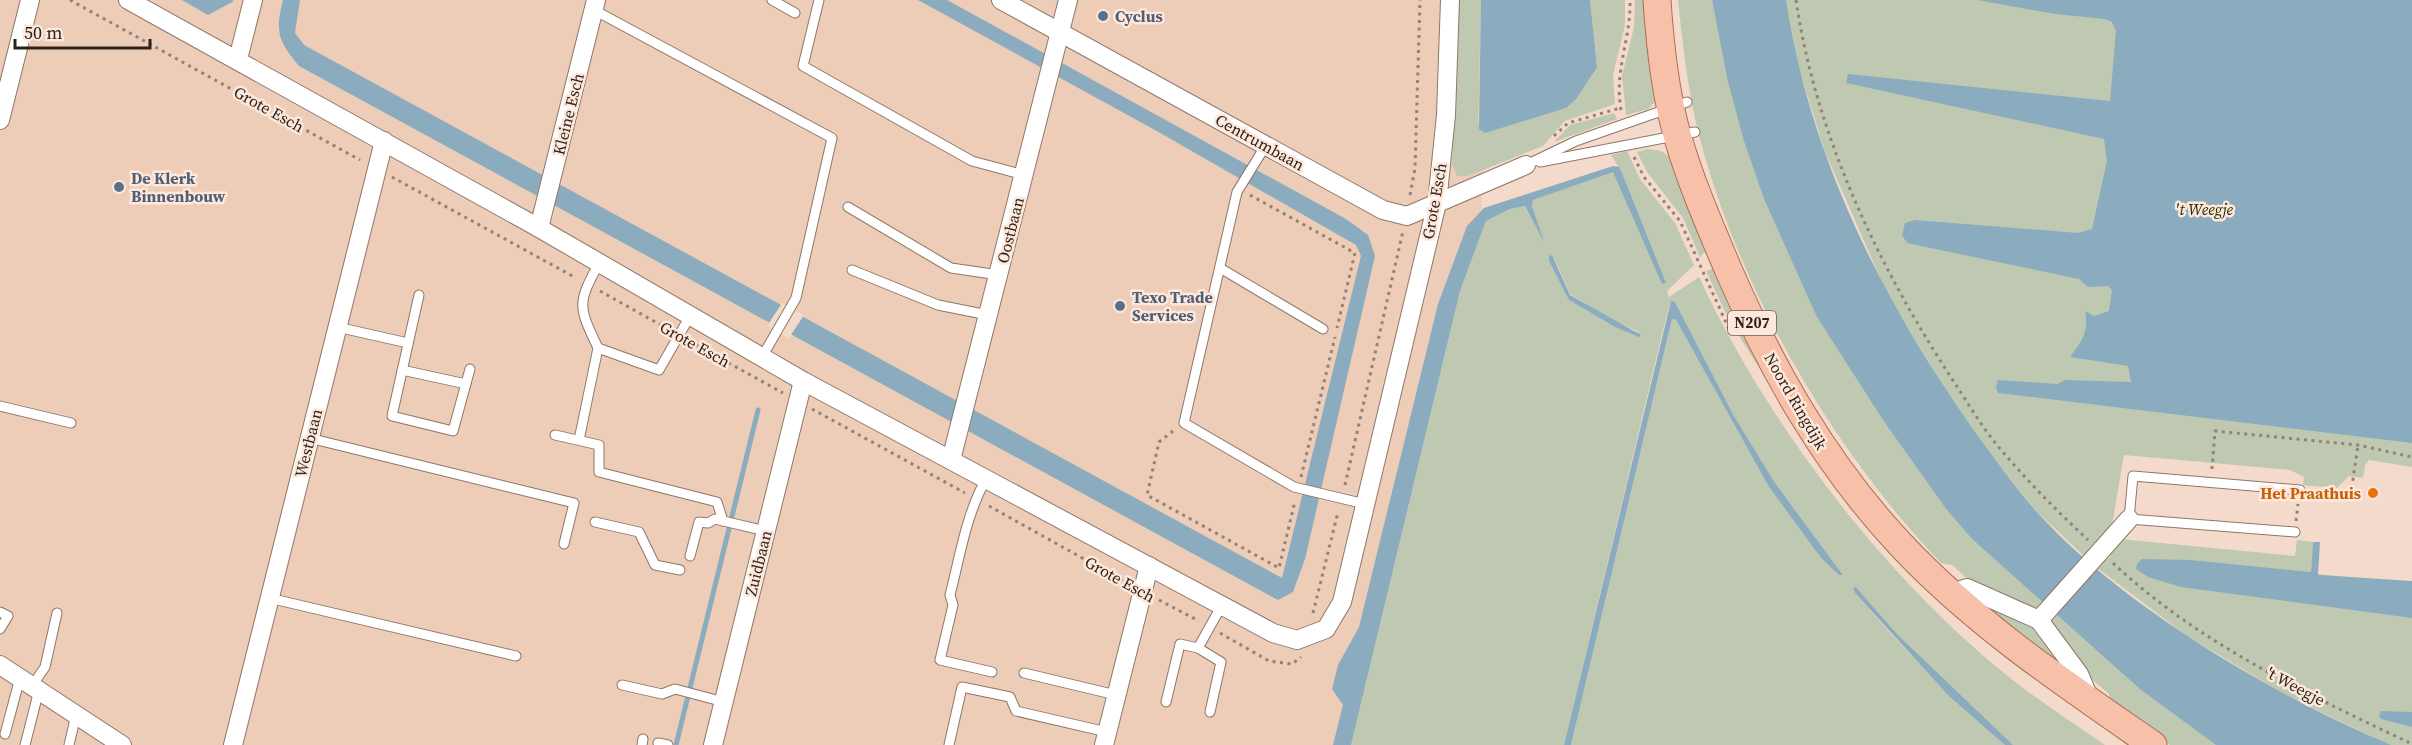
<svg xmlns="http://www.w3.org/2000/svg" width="2412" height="745" font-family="'Source Serif 4',serif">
  <rect width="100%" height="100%" fill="#f4daca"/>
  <path fill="#edccb8" d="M0 0H1494L1485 120 1481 212 1343 745H0Z"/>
  <g fill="#bfc9b1" fill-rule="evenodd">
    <path d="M1456 0H1481L1478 124 1597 67 1590 0H1625V25L1613 75 1615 104 1565 121 1543 146 1468 176H1457L1452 164Z"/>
    <path d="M1635 0H1652L1659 98 1648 109 1626 115 1622 76 1634 27Z"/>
    <path d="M1678 0H1712L1727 78 1764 199 1885 423 1946 509 1973 540 2044 603 2041 607 2028 609 1973 584 1952 565 1941 563C1832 449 1741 293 1700 139 1688 94 1683 47 1678 0Z"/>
    <path d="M1784 0H2412V467L2369 460 2365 465 2363 478 2349 476 2337 488 2303 485 2304 477 2290 470 2124 455 2112 525 2084 556 2036 511 2002 470 1946 390 1889 298 1825 152 1788 33Z"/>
    <path d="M1614 113 1617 119 1554 142 1570 125Z"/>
    <path d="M1648 149 1661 151 1670 157 1711 245 1700 257 1683 218 1647 172 1637 152Z"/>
    <path d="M1627 151 1640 179 1675 223 1694 265 1667 291 1669 297 1699 277C1765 419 1877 568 1998 668 2031 696 2069 720 2105 745H2013L1896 633 1856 587 1853 588 1855 593C1902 648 1951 697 2005 745H1571L1672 319 1676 320 1769 487 1821 558 1839 575H1843L1775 483 1734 416 1675 302 1670 303 1662 334 1564 745H1351L1460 291 1486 221 1510 209 1525 206 1545 244 1532 206 1533 200 1613 171 1665 285 1622 173 1611 155ZM1553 255 1570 294 1610 319 1641 333 1615 327 1569 300Z"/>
    <path d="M1719 266 1800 433 1729 320 1706 271Z"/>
    <path d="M2119 539 2295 556 2297 540 2313 542 2311 572 2182 561 2412 583V745H2389L2284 694 2187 636 2096 567 2111 556 2109 553Z"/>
    <path d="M1978 601 2034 627 2073 677Z"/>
    <path d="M2056 613 2141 690 2216 745H2170L2114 707 2109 694 2086 674 2050 621Z"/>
  </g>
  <g fill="#8babbf">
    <path d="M182 0H232L234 1 208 15Z"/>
    <path d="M283 0H300L295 33 304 45 1282 578 1361 256 1356 245 1155 130 918 0H947L1346 219 1368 235 1375 256 1305 559 1293 592 1278 600 299 66C278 41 275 32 283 0Z"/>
    <path d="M1481 0H1590L1597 67 1576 99 1566 108 1485 133 1479 129Z"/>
    <path d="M1712 0H1786C1809 154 1882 300 1971 426 1992 455 2012 484 2035 510 2120 605 2274 696 2391 745H2216L2141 690 1972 539 1946 509 1885 423 1817 317 1764 199 1744 141 1727 78Z"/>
    <path d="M1977 0H2412V443L1998 393 1996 387 1998 380 2058 384 2065 380 2131 382 2128 366 2070 357C2082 340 2089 333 2085 311L2094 316 2109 311 2112 290 2108 286 2088 287 2079 279 1907 243 1902 235 1905 223 1915 220 2078 233 2092 229 2107 161 2104 139 1846 83 1848 74 2110 101 2116 31 2112 22 2105 19 2055 14Z"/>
    <path d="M1613 166 1619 167 1622 173 1666 283 1662 284 1613 172 1533 200 1532 206 1545 244 1525 206 1510 209 1486 221 1460 291 1351 745H1333L1343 705 1332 689 1338 665 1359 627 1438 304 1467 226 1484 208Z"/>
    <path d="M1552 255 1570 295 1641 335 1639 337 1615 327 1569 300 1549 261V256Z"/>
    <path d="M1671 301 1675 302 1734 416 1775 483 1843 575H1839L1821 558 1769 487 1676 320 1672 319 1571 745H1564Z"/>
    <path d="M2313 542H2320L2318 575 2412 581V618L2181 587 2148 577 2136 569 2137 564 2142 559 2190 560 2311 572Z"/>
    <path d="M1856 587 1896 633 2013 745H2005L1949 696 1855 593 1853 588Z"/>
    <path d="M2381 711 2412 712V727L2381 719 2379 716Z"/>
  </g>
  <path fill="#f4daca" d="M782 303 804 315 789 338 767 326Z"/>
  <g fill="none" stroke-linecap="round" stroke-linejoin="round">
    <path stroke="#8babbf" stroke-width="5" d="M676 745 758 410"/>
    <g stroke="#8f7768" stroke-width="11">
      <g id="service">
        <path d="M772 0 795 13"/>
        <path d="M819 0 803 66 972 161 1024 175"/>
        <path d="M594 10 832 138 796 298 762 357"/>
        <path d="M1266 145 1237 192 1184 423 1294 487 1365 504"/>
        <path d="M1540 162 1695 132"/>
        <path d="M1526 165 1576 141 1687 102"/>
        <path d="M848 207 951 268 999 275"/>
        <path d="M1220 268 1323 329"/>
        <path d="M852 270 938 305 988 315"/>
        <path d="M419 295 392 416 453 431 470 369"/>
        <path d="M337 327 408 343"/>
        <path d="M598 348C578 306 577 304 599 263"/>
        <path d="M402 370 466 384"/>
        <path d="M0 406 71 423"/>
        <path d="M555 435 599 445V472L717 502 723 521"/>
        <path d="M309 438 574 503 564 544"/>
        <path d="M579 440 598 348 659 370 690 316"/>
        <path d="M986 479C966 515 960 556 950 595L953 605 940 660 992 672"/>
        <path d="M595 522 639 532 655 565 680 570"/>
        <path d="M2295 532 2129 519 2133 476 2300 490"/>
        <path d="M690 556 699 522 708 523 715 519 766 531"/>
        <path d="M269 598 516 656"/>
        <path d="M0 612 8 616 0 629"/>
        <path d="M1198 648 1221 662 1210 712"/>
        <path d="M1024 673 1116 695"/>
        <path d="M622 685 662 694 675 689 724 702"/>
        <path d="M32 686 45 667 57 613"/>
        <path d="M1166 702 1180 644 1198 648 1222 605"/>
        <path d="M5 734 20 678"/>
        <path d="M658 743 668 745"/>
        <path d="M25 745 39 690"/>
        <path d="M69 745 76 715"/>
        <path d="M642 745 643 739"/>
        <path d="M949 745 962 687 1010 697 1016 711 1107 732"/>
      </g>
    </g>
    <g stroke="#8f7768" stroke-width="20">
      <g id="minor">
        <path d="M128 0 539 228 803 381 1273 633 1297 640 1326 629 1342 602 1437 203 1446 115 1450 0"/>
        <path d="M1001 0 1383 210 1407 216 1526 165"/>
        <path d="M238 59 253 0"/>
        <path d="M0 120 30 0"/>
        <path d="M539 228 596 0"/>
        <path d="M951 460 1068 0"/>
        <path d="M1952 593 1967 588 2039 620"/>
        <path d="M0 665 122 745"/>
        <path d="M2090 700 2079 674 2039 620 2129 519"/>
        <path d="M233 745 384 141"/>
        <path d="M713 745 803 381"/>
        <path d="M1104 745 1149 566"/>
      </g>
    </g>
    <g stroke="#ac6e53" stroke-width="29">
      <path id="primary" d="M1657 0C1660 46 1665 94 1678 138 1691 183 1710 226 1728 269 1772 370 1825 464 1901 545 1974 623 2065 684 2153 745"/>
    </g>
    <g stroke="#948277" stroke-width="3" stroke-dasharray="3 4.5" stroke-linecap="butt">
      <path d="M70 0 360 160"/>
      <path d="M1796 0C1816 137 1880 270 1956 385 1969 405 1982 427 1997 445 2025 479 2056 510 2088 540"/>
      <path d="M1621 110C1614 68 1631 41 1630 0"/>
      <path d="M1554 136 1568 123 1620 108"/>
      <path d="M1634 157 1644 177 1680 221 1729 329"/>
      <path d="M392 177 576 278"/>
      <path d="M1250 195 1355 253 1337 328"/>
      <path d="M1410 195 1415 168 1420 0"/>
      <path d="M600 291 668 329"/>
      <path d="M689 341 783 393"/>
      <path d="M812 409 965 493"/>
      <path d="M1173 431 1159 442 1147 495 1279 568 1295 501"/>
      <path d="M2212 469 2215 431 2358 445 2412 457"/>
      <path d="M1301 477 1335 337"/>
      <path d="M1345 485 1403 231"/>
      <path d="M2311 491 2351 493 2358 445"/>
      <path d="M989 506 1127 583"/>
      <path d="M2296 521 2298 504"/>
      <path d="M2113 563C2198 643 2307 694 2412 744"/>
      <path d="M1159 600 1199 621"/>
      <path d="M1313 613 1338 512"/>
      <path d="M1220 633 1269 661 1292 664 1301 657"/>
    </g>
    <use href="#service" stroke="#fff" stroke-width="9"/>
    <use href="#minor" stroke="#fff" stroke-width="18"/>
    <use href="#primary" stroke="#f7c0a9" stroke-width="27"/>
  </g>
  <g fill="#5c6f8a" stroke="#fee8db" stroke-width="2">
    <circle cx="1103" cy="16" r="6"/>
    <circle cx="119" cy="187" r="6"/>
    <circle cx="1120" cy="306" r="6"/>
  </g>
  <circle fill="#e8710a" stroke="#fee8db" stroke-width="2" cx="2373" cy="493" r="6"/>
  <g text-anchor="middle" stroke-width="5" stroke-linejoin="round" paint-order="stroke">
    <rect fill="#fee8db" stroke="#6b5e56" stroke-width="1.5" x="1728" y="311" width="48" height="24" rx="4.5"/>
    <g font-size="15" font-weight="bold" fill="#2c231d">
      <text x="1752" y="328">N207</text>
    </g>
    <g font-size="16" font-weight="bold" fill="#4e5e75" stroke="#fee8db" text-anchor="start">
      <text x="1115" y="22">Cyclus</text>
      <text x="131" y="184">De Klerk<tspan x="131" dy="18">Binnenbouw</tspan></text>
      <text x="1132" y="303">Texo Trade<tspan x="1132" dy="18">Services</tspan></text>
    </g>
    <g font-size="16" fill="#2c231d" stroke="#fee8db">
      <text transform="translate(269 109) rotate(29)" y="6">Grote Esch</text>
      <text transform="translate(568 114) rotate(-76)" y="6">Kleine Esch</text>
      <text transform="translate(1260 142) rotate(29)" y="6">Centrumbaan</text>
      <text transform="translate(1434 201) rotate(-80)" y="6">Grote Esch</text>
      <text transform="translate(1010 230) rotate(-76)" y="6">Oostbaan</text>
      <text transform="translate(695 344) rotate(29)" y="6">Grote Esch</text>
      <text transform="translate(1796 401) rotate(60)" y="6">Noord Ringdijk</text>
      <text transform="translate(308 443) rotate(-76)" y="6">Westbaan</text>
      <text transform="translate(758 563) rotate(-76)" y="6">Zuidbaan</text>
      <text transform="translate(1120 579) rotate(29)" y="6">Grote Esch</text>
      <text transform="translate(2296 686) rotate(28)" y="6">'t Weegje</text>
    </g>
    <g font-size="16" font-style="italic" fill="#223100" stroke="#fee8db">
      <text x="2204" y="215">'t Weegje</text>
    </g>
    <g font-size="16" font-weight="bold" fill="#c56008" stroke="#fee8db" text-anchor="end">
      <text x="2361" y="499">Het Praathuis</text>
    </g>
  </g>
  <path d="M15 39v9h135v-9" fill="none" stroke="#2c231d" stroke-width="3"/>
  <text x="24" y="39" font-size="18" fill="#2c231d" stroke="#fee8db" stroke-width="4.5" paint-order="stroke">50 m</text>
</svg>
